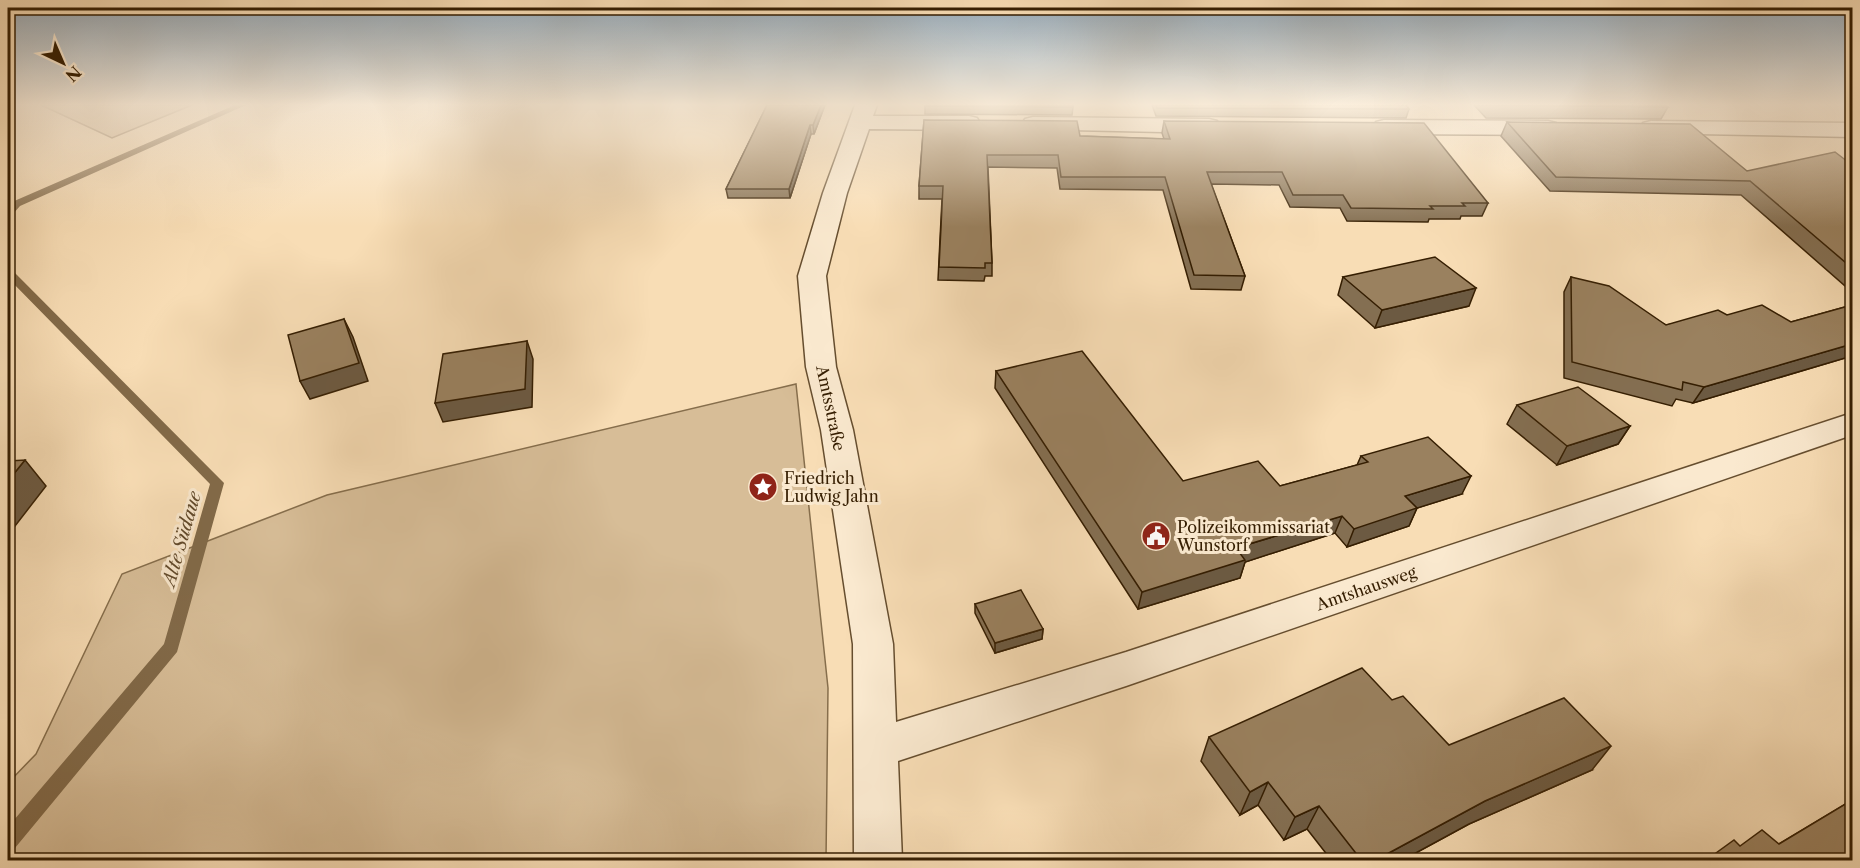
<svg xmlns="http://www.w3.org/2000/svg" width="1860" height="868" font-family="'Libre Caslon Text',serif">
  <rect width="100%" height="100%" fill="#f8ddb5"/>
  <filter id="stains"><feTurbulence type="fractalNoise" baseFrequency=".00333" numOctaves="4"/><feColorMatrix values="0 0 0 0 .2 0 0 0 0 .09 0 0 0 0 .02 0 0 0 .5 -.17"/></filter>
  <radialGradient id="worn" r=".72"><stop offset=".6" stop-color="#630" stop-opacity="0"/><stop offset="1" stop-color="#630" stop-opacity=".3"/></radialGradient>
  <g fill="#d7bd97" stroke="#866e4c" stroke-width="1.5">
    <path d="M41 105H192L112 138Z"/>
    <path d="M796 384 828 688 826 860H8V783L36 754 122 574 327 495Z"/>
  </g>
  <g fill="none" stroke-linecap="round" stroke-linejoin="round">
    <g fill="#826a49" fill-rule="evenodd">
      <path d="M235 105H246L20 206 12 215 8 216V207L12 202Z"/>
      <path d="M8 269 12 270 224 483 177 652 15 848 8 850V827L164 644 210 484 8 278Z"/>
    </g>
    <g stroke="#664e2f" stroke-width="3">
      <g id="minor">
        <path d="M855 105H877L873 116H969L977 118 980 123 977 128 969 130 869 129 847 193 826 276 836 367 853 430 893 644 896 722 1126 652 1852 413V435L1126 686 898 761 902 860H854L853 644 821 430 806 367 798 276 823 193Z"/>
        <path d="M1033 117 1209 119 1217 121 1220 126 1217 131 1209 133 1025 129 1022 124 1025 119Z"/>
        <path d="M1384 120 1548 121 1556 123 1559 128 1556 133 1548 135 1384 134 1376 132 1373 127 1376 122Z"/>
        <path d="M1651 121 1852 123V137L1643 133 1640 128 1643 123Z"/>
      </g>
    </g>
    <use href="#minor" fill="#fae9cf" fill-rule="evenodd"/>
  </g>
  <g fill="#846f52" stroke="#351e02" stroke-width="1.5">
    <path d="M767 105H825L814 134H811L790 198H728L726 189Z"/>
    <path d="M925 105 1073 107 1072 115 925 114Z"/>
    <path d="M1152 105H1406L1409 109 1406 118 1156 116Z"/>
    <path d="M1474 105H1665L1668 107 1661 119 1486 118Z"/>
    <path d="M924 120 1080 136 1164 139 1162 133 1164 121 1488 203 1482 216H1461L1460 219H1429L1428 222 1347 221 1340 208 1290 207 1279 185 1211 184 1245 276 1241 290 1191 289 1163 190 1060 189 1057 168 988 167 992 263V276H985L984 281 938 280 942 199H919V186Z"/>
    <path d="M1507 122 1747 171 1852 165V292L1741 195 1550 191 1501 136Z"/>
    <path d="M1343 277 1469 306 1375 328 1338 295Z"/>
    <path d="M1571 277 1666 325 1727 315 1791 322 1852 305V356L1693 403 1676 399 1672 406 1564 378V292Z"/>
    <path d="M996 371 1183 481 1280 486 1357 465 1361 456 1462 494 1417 508 1409 526 1347 547 1335 533 1245 562 1240 578 1138 609 995 388Z"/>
    <path d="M1517 405 1630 426 1618 444 1557 465 1507 424Z"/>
    <path d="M975 604 1043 629 1042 639 995 653 975 613Z"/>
    <path d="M1392 700 1449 745 1592 770 1469 824 1401 861H1332L1307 829 1284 840 1258 805 1240 815 1201 761 1209 737Z"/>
    <path d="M1852 800V861H1705L1740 846 1779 844Z"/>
  </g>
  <g fill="#6c5a42" stroke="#351e02" stroke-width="1.5">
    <path d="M821 105H825L814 134 813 125Z"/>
    <path d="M810 125 811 134 790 198 789 189Z"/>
    <path d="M1476 288 1469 306 1375 328 1382 310Z"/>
    <path d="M344 319 353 337 368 381 310 399 300 381Z"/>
    <path d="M527 341 533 359 532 407 443 422 435 403Z"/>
    <path d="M1852 344V356L1693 403 1704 387Z"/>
    <path d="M1630 426 1618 444 1557 465 1567 446Z"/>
    <path d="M25 460 46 486 8 535V481Z"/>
    <path d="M1471 476 1462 494 1417 508 1409 526 1347 547 1354 529 1405 496Z"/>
    <path d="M1342 516 1335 533 1245 562 1240 578 1138 609 1142 592 1236 548Z"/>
    <path d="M1043 629 1042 639 995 653V643Z"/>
    <path d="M1611 746 1592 770 1469 824 1401 861H1374L1485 801Z"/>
    <path d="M1268 782 1258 805 1240 815 1250 792Z"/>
    <path d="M1319 806 1307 829 1284 840 1295 817Z"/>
  </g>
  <g fill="#9a815f" stroke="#351e02" stroke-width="1.5">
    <path d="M767 105H821L813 125H810L789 189H726Z"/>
    <path d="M925 105H1073V107L925 106Z"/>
    <path d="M1156 105H1406L1409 109 1157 108Z"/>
    <path d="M1490 105H1665L1668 107Z"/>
    <path d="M924 120 1077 121 1080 136 1170 139 1164 121 1424 123 1488 203H1462L1465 206H1430L1433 209 1351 208 1343 195H1293L1282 172H1207L1245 276 1194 275 1165 177H1061L1058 155H987L992 263H985V268L939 267 943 186H919Z"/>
    <path d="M1507 122 1690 124 1747 171 1835 152 1852 165V268L1750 181 1556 177Z"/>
    <path d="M1435 257 1476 288 1382 310 1343 277Z"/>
    <path d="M1571 277 1609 286 1666 325 1718 310 1727 315 1762 305 1791 322 1852 305V344L1704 387 1683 382 1682 390 1572 362Z"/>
    <path d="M344 319 359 363 300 381 288 335Z"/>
    <path d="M527 341 525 389 435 403 443 354Z"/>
    <path d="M1082 351 1183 481 1258 461 1280 486 1368 462 1361 456 1428 437 1471 476 1405 496 1417 508 1354 529 1342 516 1236 548 1245 560 1142 592 996 371Z"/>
    <path d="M1578 387 1630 426 1567 446 1517 405Z"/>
    <path d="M25 460 8 481V461Z"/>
    <path d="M1021 590 1043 629 995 643 975 604Z"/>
    <path d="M1362 668 1392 700 1403 696 1449 745 1564 698 1611 746 1485 801 1374 861H1362L1319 806 1295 817 1268 782 1250 792 1209 737Z"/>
    <path d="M1852 800V856L1846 861H1705L1734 840 1740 846 1762 830 1779 844Z"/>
  </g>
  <linearGradient id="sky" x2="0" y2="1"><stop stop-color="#94aabb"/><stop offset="0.46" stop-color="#fcf0de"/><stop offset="1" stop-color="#fcf0de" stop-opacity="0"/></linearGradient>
  <rect width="1860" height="227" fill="url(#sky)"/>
  <defs>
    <g id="sight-disc" transform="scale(1.5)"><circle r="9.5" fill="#8f2418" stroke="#fae9cf"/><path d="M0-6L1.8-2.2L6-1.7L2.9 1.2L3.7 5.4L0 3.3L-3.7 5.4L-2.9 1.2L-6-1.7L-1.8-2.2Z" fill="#fff"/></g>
    <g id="civic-disc" transform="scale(1.5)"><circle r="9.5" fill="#8f2418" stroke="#fae9cf"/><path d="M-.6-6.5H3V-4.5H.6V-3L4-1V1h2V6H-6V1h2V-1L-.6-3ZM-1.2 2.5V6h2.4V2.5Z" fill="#fff"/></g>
  </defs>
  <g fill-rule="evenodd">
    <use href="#sight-disc" x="763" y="487"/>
    <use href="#civic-disc" x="1156" y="536"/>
  </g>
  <g text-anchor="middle" stroke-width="6" stroke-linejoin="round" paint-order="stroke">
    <g font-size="16" fill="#351e02" stroke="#fae9cf">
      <text transform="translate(831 408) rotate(78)" y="6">Amtsstraße</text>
      <text transform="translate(1366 588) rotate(-19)" y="6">Amtshausweg</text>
    </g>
    <g font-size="16" fill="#351e02" stroke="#fae9cf" text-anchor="start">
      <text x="784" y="484">Friedrich<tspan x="784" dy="18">Ludwig Jahn</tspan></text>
      <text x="1177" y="533">Polizeikommissariat<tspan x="1177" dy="18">Wunstorf</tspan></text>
    </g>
    <g font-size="18" font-style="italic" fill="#624a2b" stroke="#fae9cf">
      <text transform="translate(182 539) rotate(-74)" y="6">Alte Südaue</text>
    </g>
  </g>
  <rect width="1860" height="868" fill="none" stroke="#f8ddb5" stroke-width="30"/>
  <rect x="9" y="9" width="1842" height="850" fill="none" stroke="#351e02" stroke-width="3"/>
  <rect x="15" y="15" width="1830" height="838" fill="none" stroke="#351e02" stroke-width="1.5"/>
  <g transform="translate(63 63) rotate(136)" stroke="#fae9cf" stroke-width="4.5" paint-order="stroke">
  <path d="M0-4.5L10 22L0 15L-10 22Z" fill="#351e02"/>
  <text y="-9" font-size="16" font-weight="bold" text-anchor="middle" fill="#351e02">N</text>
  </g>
  <rect width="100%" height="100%" filter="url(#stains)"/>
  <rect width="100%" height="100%" fill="url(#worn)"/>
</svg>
